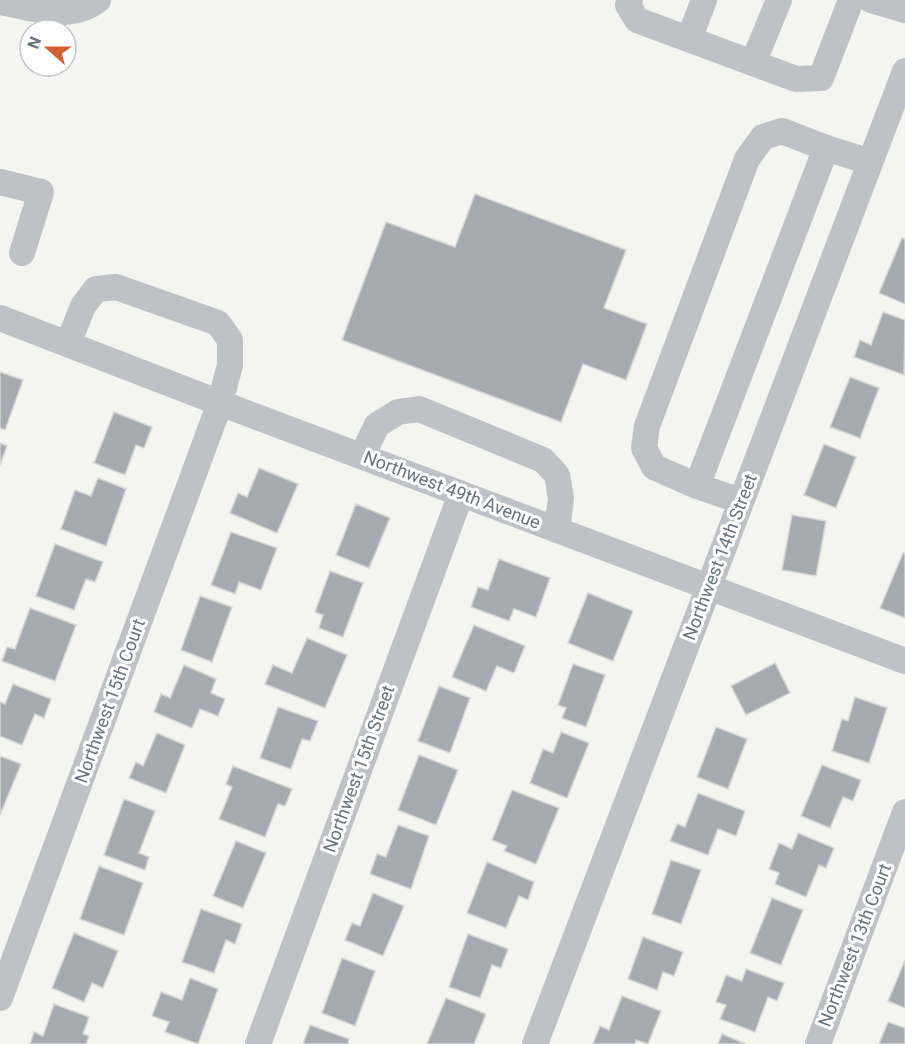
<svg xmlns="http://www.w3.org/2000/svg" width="905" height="1044" font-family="Roboto,sans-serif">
  <rect width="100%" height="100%" fill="#f4f5f1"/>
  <g fill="#a5abb1" stroke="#d6d6d4" stroke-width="1.5">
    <path d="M475 194 626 250 604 308 647 324 626 380 583 364 561 422 342 340 386 222 455 247Z"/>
    <path d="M902 238 905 239V304L879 293Z"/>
    <path d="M883 312 905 320 904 375 854 357 860 340 871 345Z"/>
    <path d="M0 372 23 380 5 430 0 428Z"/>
    <path d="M850 377 879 388 860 438 830 427Z"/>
    <path d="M114 412 152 427 144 448 136 445 125 475 94 463Z"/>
    <path d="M0 443 7 446 0 465Z"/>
    <path d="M824 444 856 457 836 508 804 495Z"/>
    <path d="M259 468 298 484 277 533 230 513 238 493 247 497Z"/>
    <path d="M98 478 126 489 106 546 61 529 75 490 91 496Z"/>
    <path d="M356 504 390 518 369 568 336 555Z"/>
    <path d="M792 515 826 521 816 576 782 570Z"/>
    <path d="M231 532 277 548 261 590 239 582 235 594 211 585Z"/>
    <path d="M55 544 103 562 95 582 86 579 74 610 36 596Z"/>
    <path d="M903 553 905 554V618L880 608Z"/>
    <path d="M499 559 550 578 536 617 514 609 509 621 471 607 478 587 488 590Z"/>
    <path d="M330 571 363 583 343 637 319 628 323 615 315 612Z"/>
    <path d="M588 593 633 611 613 661 568 643Z"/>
    <path d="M200 596 232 607 212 662 181 650Z"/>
    <path d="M30 608 76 625 55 681 2 661 7 647 15 649Z"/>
    <path d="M474 625 525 646 514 673 497 666 486 691 452 677Z"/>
    <path d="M307 638 347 655 325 708 265 684 273 665 292 673Z"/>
    <path d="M775 663 790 693 746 715 731 686Z"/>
    <path d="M573 664 605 675 586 727 562 718 566 708 558 705Z"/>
    <path d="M184 665 216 679 211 693 225 699 218 716 200 709 192 728 154 712 161 694 170 698Z"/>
    <path d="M13 684 51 699 44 718 35 714 22 745 0 736V702L5 704Z"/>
    <path d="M439 686 470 698 450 753 418 741Z"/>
    <path d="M855 697 887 708 869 763 832 751 842 719 848 721Z"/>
    <path d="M278 707 318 721 310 741 302 739 291 769 260 758Z"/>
    <path d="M716 727 747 739 728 789 697 777Z"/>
    <path d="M561 732 589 743 567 798 530 783 543 749 553 753Z"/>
    <path d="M157 733 185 745 166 793 129 778 136 762 143 766Z"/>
    <path d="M419 755 458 770 436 825 398 810Z"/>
    <path d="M0 756 21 764 0 815Z"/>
    <path d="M822 765 861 780 853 801 843 797 830 828 801 816Z"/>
    <path d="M233 766 292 789 285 806 278 804 265 837 219 819 232 787 226 784Z"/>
    <path d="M512 790 559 808 536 864 504 851 507 846 492 840Z"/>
    <path d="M698 793 745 811 736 836 718 829 708 855 670 841 677 824 685 827Z"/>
    <path d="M124 799 155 811 139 853 149 857 145 870 104 855Z"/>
    <path d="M398 825 429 836 411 889 370 874 377 854 386 857Z"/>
    <path d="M798 833 834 848 826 868 819 865 806 897 775 884 779 873 769 869 779 843 792 849Z"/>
    <path d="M236 841 266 853 243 908 213 896Z"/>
    <path d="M671 860 701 870 681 924 652 914Z"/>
    <path d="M487 862 534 882 528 900 519 896 506 928 467 913Z"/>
    <path d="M99 866 143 883 124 935 80 919Z"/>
    <path d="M373 893 404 906 383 956 345 940 352 923 360 926Z"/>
    <path d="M772 898 803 910 781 965 750 953Z"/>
    <path d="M201 909 242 924 235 944 226 940 214 973 182 962Z"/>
    <path d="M74 933 118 951 103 988 92 983 84 1002 52 988Z"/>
    <path d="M468 934 508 949 501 968 492 965 480 998 449 987Z"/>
    <path d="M643 937 683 952 674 976 663 972 657 990 628 979Z"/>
    <path d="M342 958 375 971 355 1026 322 1013Z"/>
    <path d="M905 960V1008L888 1001Z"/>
    <path d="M746 969 784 983 777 1001 768 997 755 1032 720 1019 726 1005 716 1002 726 975 742 981Z"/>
    <path d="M190 978 218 989 198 1044 165 1032 169 1022 152 1016 161 992 182 1000Z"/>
    <path d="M622 996 661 1011 648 1044 636 1040 635 1044H593L600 1026 609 1030Z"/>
    <path d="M446 998 486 1014 474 1044H427Z"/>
    <path d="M54 1004 89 1017 83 1034 89 1036 86 1044H30L34 1032 43 1036Z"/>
    <path d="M888 1022 905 1028V1044H879Z"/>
    <path d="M310 1025 349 1039 348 1044H303Z"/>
    <path d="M722 1034 746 1044H718Z"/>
  </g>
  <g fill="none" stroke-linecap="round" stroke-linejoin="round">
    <g stroke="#bec1c5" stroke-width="26">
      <path d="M630 0 628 5 637 20 796 79 821 78 851 0"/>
      <path d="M871 0 905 10"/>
      <path d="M0 2C32 8 70 22 98 0"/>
      <path d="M689 39 704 0"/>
      <path d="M753 63 779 0"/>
      <path d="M826 148 870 162"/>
      <path d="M0 182 41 192 22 253"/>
      <path d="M0 318 220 403 905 661"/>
      <path d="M362 456 377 425 398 412 419 409 543 460 557 475 561 498 557 530"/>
      <path d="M697 486 826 148 782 131 763 137 747 159 647 426 644 448 654 467 697 486 741 501"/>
      <path d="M0 998 220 403 230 365V340L218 323 116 287 96 289 83 306 68 344"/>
      <path d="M258 1044 461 494"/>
      <path d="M535 1044 905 71"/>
      <path d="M818 1044 905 812"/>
    </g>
  </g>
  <g text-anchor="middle" stroke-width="6" stroke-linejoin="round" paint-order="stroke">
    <g font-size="18" fill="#667380" stroke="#fff">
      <text transform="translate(452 490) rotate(21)" y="6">Northwest 49th Avenue</text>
      <text transform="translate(720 557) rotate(-69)" y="6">Northwest 14th Street</text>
      <text transform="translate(110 701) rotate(-70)" y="6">Northwest 15th Court</text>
      <text transform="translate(359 769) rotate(-70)" y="6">Northwest 15th Street</text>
      <text transform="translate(855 945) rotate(-69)" y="6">Northwest 13th Court</text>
    </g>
  </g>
  <g transform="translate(48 48) rotate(291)"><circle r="28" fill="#ffffff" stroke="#c2c7cc" stroke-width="1.5"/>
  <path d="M0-4.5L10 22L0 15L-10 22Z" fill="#d46032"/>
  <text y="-9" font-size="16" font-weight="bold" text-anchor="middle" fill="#667380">N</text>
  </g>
</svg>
